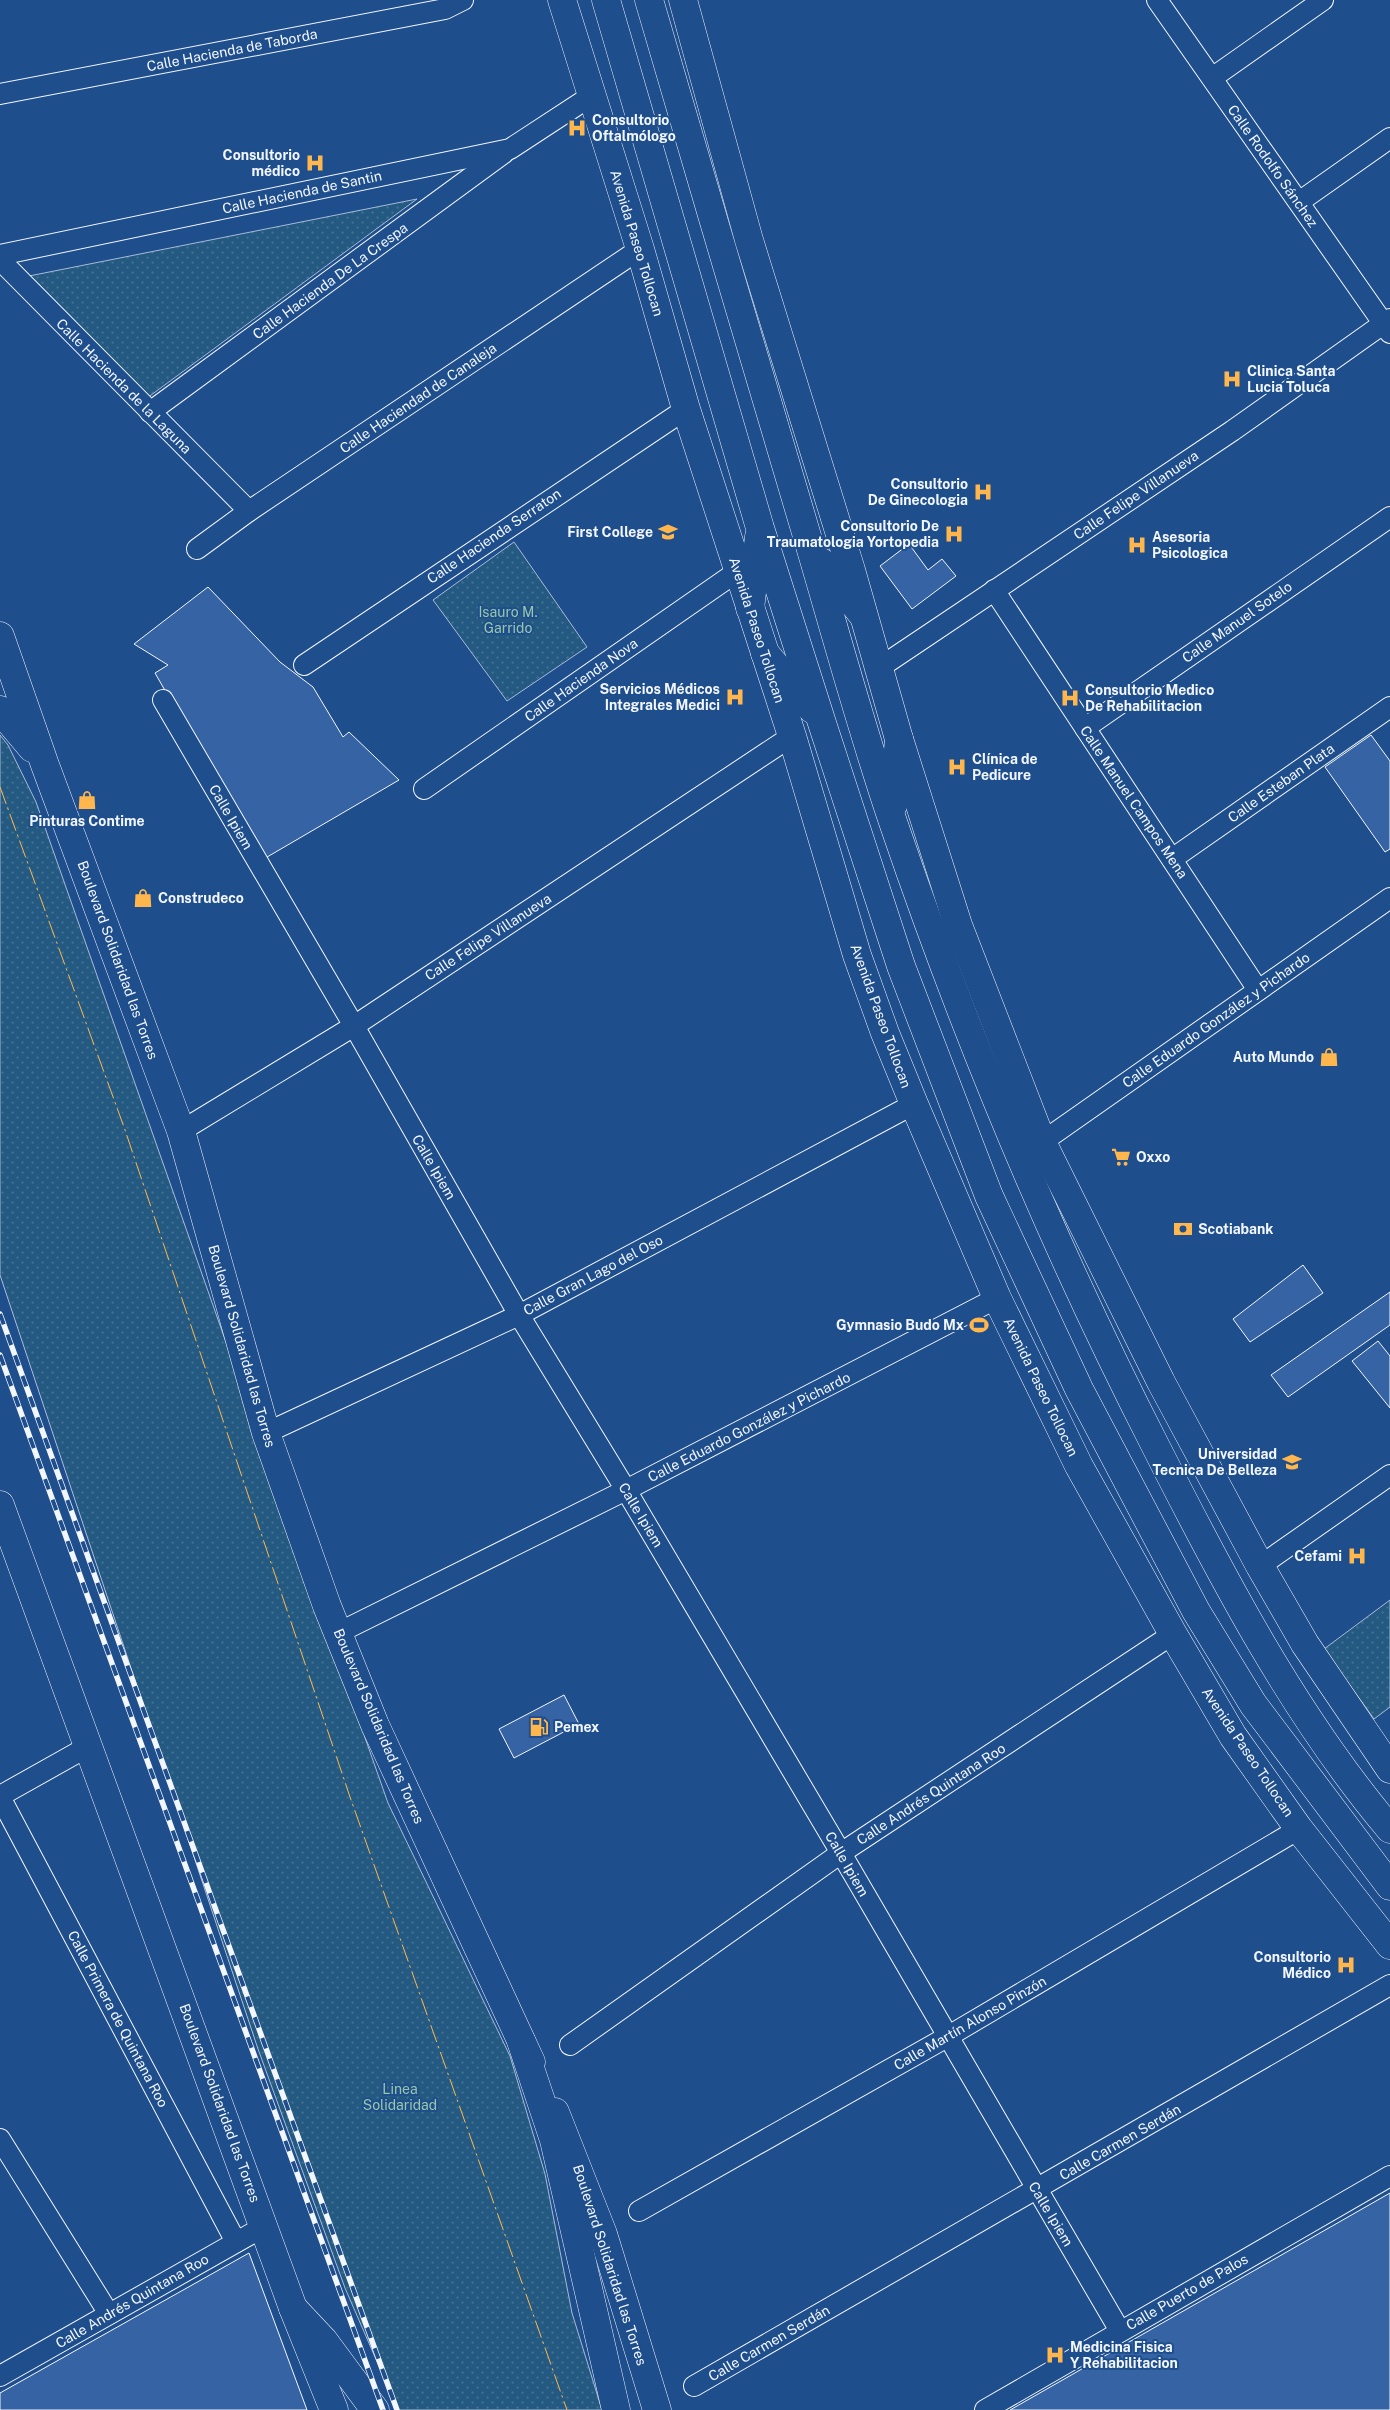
<svg xmlns="http://www.w3.org/2000/svg" width="1390" height="2410" font-family="'Public Sans',sans-serif">
  <defs>
    <pattern id="green-dots" width="8" height="8" patternUnits="userSpaceOnUse" patternTransform="scale(1.25)"><rect width="8" height="8" fill="#245a82"/><path d="M2 2h.1M6 6h.1" fill="none" stroke="#447295" stroke-width="1.8" stroke-linecap="round"/></pattern>
  </defs>
  <rect width="100%" height="100%" fill="#1f4e8c"/>
  <g fill="url(#green-dots)" stroke="#a8bbd7">
    <path d="M417 199 143 401 24 277Z"/>
    <path d="M514 542 587 647 507 701 433 600Z"/>
    <path d="M0 735 8 745 36 802 388 1803 510 2056 545 2174 572 2313 602 2410H398L345 2288 258 2049 0 1275Z"/>
    <path d="M1390 1600V1707L1374 1719 1324 1649Z"/>
  </g>
  <g fill="#3563a3" stroke="#f2f6ff">
    <path d="M909 544 928 570 942 559 956 576 912 609 880 566Z"/>
    <path d="M208 587 280 662 313 687 343 737 349 732 399 780 262 860 155 673 168 665 134 644Z"/>
    <path d="M1371 735 1390 761V849L1385 852 1325 767Z"/>
    <path d="M1303 1265 1323 1293 1250 1342 1233 1319Z"/>
    <path d="M1390 1292V1325L1288 1397 1271 1375Z"/>
    <path d="M1378 1341 1390 1356V1408L1352 1361Z"/>
    <path d="M564 1695 579 1724 514 1758 499 1729Z"/>
    <path d="M1390 2193V2410H1010Z"/>
    <path d="M249 2253 307 2410H0V2393Z"/>
  </g>
  <g fill="none" stroke-linecap="round" stroke-linejoin="round">
    <g stroke="#f2f6ff" stroke-width="22">
      <g id="street">
        <path d="M1157 0 1390 333"/>
        <path d="M1212 78 1323 0"/>
        <path d="M0 94 445 9 463 0"/>
        <path d="M1299 202 1390 138"/>
        <path d="M0 255 510 149 591 96"/>
        <path d="M0 260 249 511"/>
        <path d="M150 412 504 153"/>
        <path d="M197 549 249 511 640 249"/>
        <path d="M994 590 1258 990"/>
        <path d="M304 665 686 409"/>
        <path d="M879 668 1232 431 1390 319"/>
        <path d="M163 700 354 1026 519 1315 626 1490 841 1853 1120 2331"/>
        <path d="M1085 728 1390 517"/>
        <path d="M424 789 738 571"/>
        <path d="M1172 859 1390 707"/>
        <path d="M181 1131 354 1026 792 736"/>
        <path d="M1042 1142 1390 898"/>
        <path d="M266 1433 519 1315 914 1104"/>
        <path d="M1260 1566 1390 1475"/>
        <path d="M338 1633 626 1490 997 1298"/>
        <path d="M0 1796 89 1746"/>
        <path d="M0 1797 236 2242"/>
        <path d="M570 2045 841 1853 1173 1634"/>
        <path d="M0 2139 109 2314"/>
        <path d="M639 2211 947 2037 1299 1829"/>
        <path d="M0 2376 265 2226"/>
        <path d="M694 2386 1390 1985"/>
        <path d="M985 2410 1390 2176"/>
      </g>
    </g>
    <g stroke="#f2f6ff" stroke-width="29">
      <g id="secondary">
        <path d="M562 0 640 249 686 409 792 736 857 955 885 1033 914 1104 997 1298 1079 1466 1173 1634 1233 1736 1299 1829 1390 1945"/>
        <path d="M683 0 749 240 851 570 899 739 958 925 1042 1142 1161 1382 1260 1566 1305 1644 1390 1769"/>
        <path d="M0 636 45 765 181 1131 266 1433 327 1606 375 1725 531 2062"/>
        <path d="M0 710 32 748"/>
        <path d="M0 1505 293 2308 334 2410"/>
        <path d="M555 2112 603 2234 657 2410"/>
      </g>
    </g>
    <g stroke="#f2f6ff" stroke-width="29">
      <g id="highway">
        <path d="M606 0 760 528 821 720 901 966 989 1196 1079 1389 1196 1611 1253 1704 1390 1886"/>
        <path d="M649 0C701 179 754 357 807 536 835 631 861 728 893 822 966 1037 1053 1246 1156 1447 1223 1579 1294 1715 1390 1829"/>
        <path d="M821 562 862 614"/>
        <path d="M750 608 759 537"/>
        <path d="M765 653 812 709"/>
        <path d="M893 805 899 739"/>
        <path d="M521 2041 554 2140 616 2410"/>
        <path d="M293 2308 324 2341 375 2410"/>
      </g>
    </g>
    <use href="#street" stroke="#1f4e8c" stroke-width="20"/>
    <use href="#secondary" stroke="#1f4e8c" stroke-width="28"/>
    <use href="#highway" stroke="#1f4e8c" stroke-width="28"/>
    <g stroke="#f2f6ff" stroke-width="5.5">
      <g id="rail">
        <path d="M0 1314 397 2410"/>
        <path d="M0 1355 383 2410"/>
      </g>
    </g>
    <use href="#rail" stroke="#1f4e8c" stroke-width="4" stroke-dasharray="11" stroke-linecap="butt"/>
    <path stroke="#ffb74d" stroke-width="1" stroke-dasharray="18 4 2.5 4" stroke-linecap="butt" d="M0 787 124 1127 350 1797 567 2410"/>
  </g>
  <defs>
    <g id="hospital-bare" transform="scale(1.5)"><path d="M-5-5h3v3.5h4V-5h3V5h-3V1.5h-4V5h-3Z" fill="#ffb74d" stroke="#1f4e8c" stroke-width="2.5" paint-order="stroke"/></g>
    <g id="school-bare" transform="scale(1.5)"><path d="M0-5L7-2L0 1L-7-2ZM-4 1L0 2.5L4 1V4Q0 6-4 4Z" fill="#ffb74d" stroke="#1f4e8c" stroke-width="2.5" paint-order="stroke"/></g>
    <g id="shop-bare" transform="scale(1.5)"><path d="M-5-2.5h2.3a2.7 3.5 0 0 1 5.4 0H5L5.5 6h-11ZM-1.5-2.5h3a1.5 2.3 0 0 0-3 0Z" fill="#ffb74d" stroke="#1f4e8c" stroke-width="2.5" paint-order="stroke"/></g>
    <g id="supermarket-bare" transform="scale(1.5)"><path d="M-6-5.5h2.5l.6 2H6L4.5 2H-2.5L-4.4-4H-6ZM-1.5 3.2a1.3 1.3 0 1 0 .1 0ZM3 3.2a1.3 1.3 0 1 0 .1 0Z" fill="#ffb74d" stroke="#1f4e8c" stroke-width="2.5" paint-order="stroke"/></g>
    <g id="bank-bare" transform="scale(1.5)"><path d="M-6-4H6V4H-6ZM0-2.3a2.3 2.3 0 1 0 0 4.6a2.3 2.3 0 1 0 0-4.6Z" fill="#ffb74d" stroke="#1f4e8c" stroke-width="2.5" paint-order="stroke"/></g>
    <g id="stadium-bare" transform="scale(1.5)"><path d="M0-5a6.5 5 0 1 0 0 10a6.5 5 0 1 0 0-10ZM-3.5-1.8h7v3.6h-7Z" fill="#ffb74d" stroke="#1f4e8c" stroke-width="2.5" paint-order="stroke"/></g>
    <g id="university-bare" transform="scale(1.5)"><path d="M0-5L7-2L0 1L-7-2ZM-4 1L0 2.5L4 1V4Q0 6-4 4Z" fill="#ffb74d" stroke="#1f4e8c" stroke-width="2.5" paint-order="stroke"/></g>
    <g id="fuel-bare" transform="scale(1.5)"><path d="M-5.5-6h7V0h2V4h1.3V-2.5L3-4.5l.8-.8L6-3V5H2.5V1h-1V6h-7ZM-4.2-4.7v3.2H.2V-4.7Z" fill="#ffb74d" stroke="#1f4e8c" stroke-width="2.5" paint-order="stroke"/></g>
  </defs>
  <g fill-rule="evenodd">
    <use href="#hospital-bare" x="577" y="128"/>
    <use href="#hospital-bare" x="315" y="163"/>
    <use href="#hospital-bare" x="1232" y="379"/>
    <use href="#hospital-bare" x="983" y="492"/>
    <use href="#school-bare" x="668" y="532"/>
    <use href="#hospital-bare" x="954" y="534"/>
    <use href="#hospital-bare" x="1137" y="545"/>
    <use href="#hospital-bare" x="735" y="697"/>
    <use href="#hospital-bare" x="1070" y="698"/>
    <use href="#hospital-bare" x="957" y="767"/>
    <use href="#shop-bare" x="87" y="800"/>
    <use href="#shop-bare" x="143" y="898"/>
    <use href="#shop-bare" x="1329" y="1057"/>
    <use href="#supermarket-bare" x="1121" y="1157"/>
    <use href="#bank-bare" x="1183" y="1229"/>
    <use href="#stadium-bare" x="979" y="1325"/>
    <use href="#university-bare" x="1292" y="1462"/>
    <use href="#hospital-bare" x="1357" y="1556"/>
    <use href="#fuel-bare" x="539" y="1727"/>
    <use href="#hospital-bare" x="1346" y="1965"/>
    <use href="#hospital-bare" x="1055" y="2355"/>
  </g>
  <g text-anchor="middle" stroke-width="4" stroke-linejoin="round" paint-order="stroke">
    <g font-size="14" fill="#f2f6ff" stroke="#1f4e8c">
      <text transform="translate(232 50) rotate(-11)" y="5">Calle Hacienda de Taborda</text>
      <text transform="translate(1273 166) rotate(55)" y="5">Calle Rodolfo Sánchez</text>
      <text transform="translate(302 192) rotate(-12)" y="5">Calle Hacienda de Santin</text>
      <text transform="translate(637 243) rotate(73)" y="5">Avenida Paseo Tollocan</text>
      <text transform="translate(330 281) rotate(-36)" y="5">Calle Hacienda De La Crespa</text>
      <text transform="translate(124 386) rotate(45)" y="5">Calle Hacienda de la Laguna</text>
      <text transform="translate(418 398) rotate(-34)" y="5">Calle Haciendad de Canaleja</text>
      <text transform="translate(1136 495) rotate(-34)" y="5">Calle Felipe Villanueva</text>
      <text transform="translate(494 536) rotate(-34)" y="5">Calle Hacienda Serraton</text>
      <text transform="translate(1237 622) rotate(-35)" y="5">Calle Manuel Sotelo</text>
      <text transform="translate(757 630) rotate(72)" y="5">Avenida Paseo Tollocan</text>
      <text transform="translate(581 680) rotate(-35)" y="5">Calle Hacienda Nova</text>
      <text transform="translate(1281 783) rotate(-35)" y="5">Calle Esteban Plata</text>
      <text transform="translate(1134 802) rotate(56)" y="5">Calle Manuel Campos Mena</text>
      <text transform="translate(231 817) rotate(60)" y="5">Calle Ipiem</text>
      <text transform="translate(488 937) rotate(-33)" y="5">Calle Felipe Villanueva</text>
      <text transform="translate(118 960) rotate(70)" y="5">Boulevard Solidaridad las Torres</text>
      <text transform="translate(881 1016) rotate(70)" y="5">Avenida Paseo Tollocan</text>
      <text transform="translate(1216 1020) rotate(-35)" y="5">Calle Eduardo González y Pichardo</text>
      <text transform="translate(434 1167) rotate(60)" y="5">Calle Ipiem</text>
      <text transform="translate(593 1275) rotate(-28)" y="5">Calle Gran Lago del Oso</text>
      <text transform="translate(242 1346) rotate(74)" y="5">Boulevard Solidaridad las Torres</text>
      <text transform="translate(1041 1387) rotate(64)" y="5">Avenida Paseo Tollocan</text>
      <text transform="translate(749 1427) rotate(-27)" y="5">Calle Eduardo González y Pichardo</text>
      <text transform="translate(641 1515) rotate(59)" y="5">Calle Ipiem</text>
      <text transform="translate(379 1726) rotate(67)" y="5">Boulevard Solidaridad las Torres</text>
      <text transform="translate(1248 1752) rotate(56)" y="5">Avenida Paseo Tollocan</text>
      <text transform="translate(931 1794) rotate(-33)" y="5">Calle Andrés Quintana Roo</text>
      <text transform="translate(847 1864) rotate(60)" y="5">Calle Ipiem</text>
      <text transform="translate(118 2019) rotate(62)" y="5">Calle Primera de Quintana Roo</text>
      <text transform="translate(970 2023) rotate(-30)" y="5">Calle Martín Alonso Pinzón</text>
      <text transform="translate(220 2103) rotate(70)" y="5">Boulevard Solidaridad las Torres</text>
      <text transform="translate(1120 2142) rotate(-30)" y="5">Calle Carmen Serdán</text>
      <text transform="translate(1051 2214) rotate(59)" y="5">Calle Ipiem</text>
      <text transform="translate(610 2265) rotate(72)" y="5">Boulevard Solidaridad las Torres</text>
      <text transform="translate(1187 2292) rotate(-30)" y="5">Calle Puerto de Palos</text>
      <text transform="translate(132 2301) rotate(-30)" y="5">Calle Andrés Quintana Roo</text>
      <text transform="translate(769 2343) rotate(-30)" y="5">Calle Carmen Serdán</text>
    </g>
    <g font-size="14" font-weight="bold" fill="#f2f6ff" stroke="#1f4e8c" text-anchor="start">
      <text x="592" y="125">Consultorio<tspan x="592" dy="16">Oftalmólogo</tspan></text>
      <text x="300" y="160" text-anchor="end">Consultorio<tspan x="300" dy="16">médico</tspan></text>
      <text x="1247" y="376">Clinica Santa<tspan x="1247" dy="16">Lucia Toluca</tspan></text>
      <text x="968" y="489" text-anchor="end">Consultorio<tspan x="968" dy="16">De Ginecologia</tspan></text>
      <text x="939" y="531" text-anchor="end">Consultorio De<tspan x="939" dy="16">Traumatologia Yortopedia</tspan></text>
      <text x="653" y="537" text-anchor="end">First College</text>
      <text x="1152" y="542">Asesoria<tspan x="1152" dy="16">Psicologica</tspan></text>
      <text x="720" y="694" text-anchor="end">Servicios Médicos<tspan x="720" dy="16">Integrales Medici</tspan></text>
      <text x="1085" y="695">Consultorio Medico<tspan x="1085" dy="16">De Rehabilitacion</tspan></text>
      <text x="972" y="764">Clínica de<tspan x="972" dy="16">Pedicure</tspan></text>
      <text x="87" y="826" text-anchor="middle">Pinturas Contime</text>
      <text x="158" y="903">Construdeco</text>
      <text x="1314" y="1062" text-anchor="end">Auto Mundo</text>
      <text x="1136" y="1162">Oxxo</text>
      <text x="1198" y="1234">Scotiabank</text>
      <text x="964" y="1330" text-anchor="end">Gymnasio Budo Mx</text>
      <text x="1277" y="1459" text-anchor="end">Universidad<tspan x="1277" dy="16">Tecnica De Belleza</tspan></text>
      <text x="1342" y="1561" text-anchor="end">Cefami</text>
      <text x="554" y="1732">Pemex</text>
      <text x="1331" y="1962" text-anchor="end">Consultorio<tspan x="1331" dy="16">Médico</tspan></text>
      <text x="1070" y="2352">Medicina Fisica<tspan x="1070" dy="16">Y Rehabilitacion</tspan></text>
    </g>
    <g font-size="14" fill="#97c8a6" stroke="#1f4e8c">
      <text x="508" y="617">Isauro M.<tspan x="508" dy="16">Garrido</tspan></text>
      <text x="400" y="2094">Linea<tspan x="400" dy="16">Solidaridad</tspan></text>
    </g>
  </g>
</svg>
